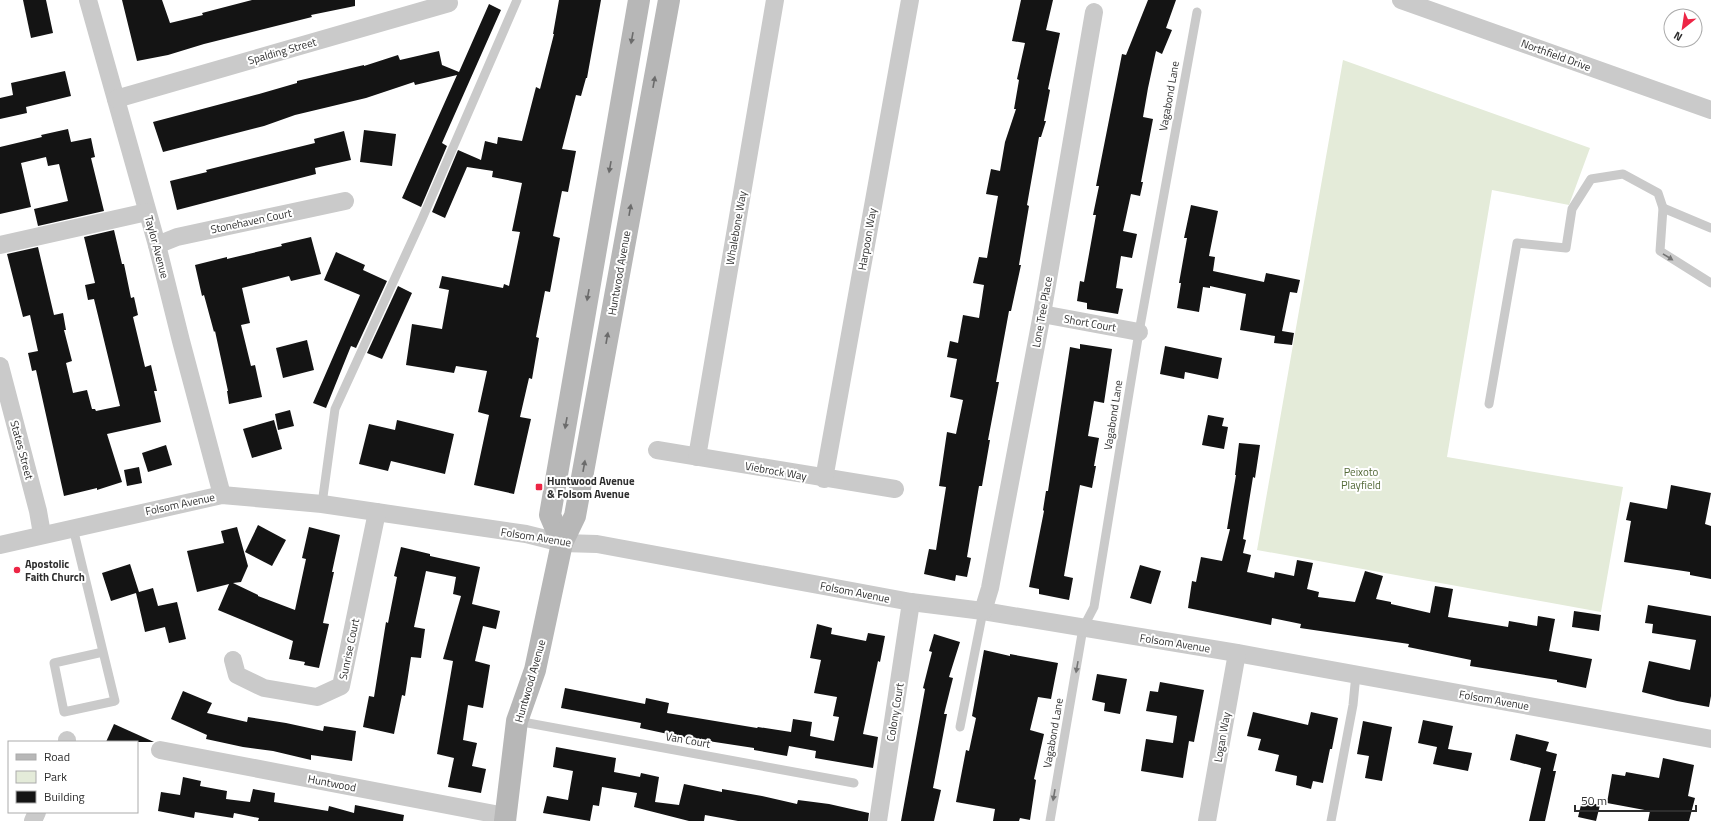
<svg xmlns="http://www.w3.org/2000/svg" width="1711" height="821" font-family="'Titillium Web',sans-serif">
  <rect width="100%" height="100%" fill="#fff"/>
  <path fill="#e4ebd9" d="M1343 60 1590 148 1569 205 1492 190 1447 457 1623 487 1601 612 1257 550Z"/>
  <g fill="#141414">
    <path d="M23 0H46L53 33 31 38Z"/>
    <path d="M122 0H162L170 23 203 15 202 13 252 0H355V6L311 15 312 17 204 44 168 55 137 61Z"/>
    <path d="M559 0H601L587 78H586L581 96 576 95 562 149 576 151 568 192 562 191 553 236 560 238 550 292 545 291 536 337 539 338 532 379 529 378 520 417 531 419 514 494 474 485 489 415 478 412 487 371 456 366 454 373 406 365 412 324 442 329 449 290 439 288 442 276 503 288 504 284 509 286 520 232 512 231 522 183 492 177 493 171 467 167 445 218 432 212 458 150 481 160 485 141 497 144 498 137 522 141 536 87 540 89 554 34H553Z"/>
    <path d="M1021 0H1053L1046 30 1060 33 1048 89 1050 90 1044 121H1046L1041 137H1039L1027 205 1029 206 1019 265H1021L1011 311H1009L996 382H999L988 440H990L982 486H979L967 557 971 558 967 577 956 575 955 581 924 574 929 549 936 550 946 487 939 486 947 432 956 434 963 400 950 397 957 359 947 357 950 341 958 343 963 315 979 318 984 285 973 283 979 257 987 258 998 196 986 194 991 169 1000 171 1005 142 1016 109H1014L1019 80 1017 79 1025 43 1012 41Z"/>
    <path d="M1148 0H1176L1166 28 1172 30 1162 54 1156 51 1148 88 1143 117 1153 119 1141 182H1143L1140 196 1131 194 1123 231 1137 234 1132 258 1121 256 1116 288 1123 289 1118 314 1087 309V303L1077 301 1080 281 1084 282 1096 215H1093L1099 186H1096L1122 54 1126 55Z"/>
    <path d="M489 4 501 10 442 143 447 146 421 207 402 198 457 75 415 85 414 82 366 98 295 115 264 126 163 152 153 122 259 94 297 83V81L364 65V66L398 55 400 60 439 51 442 65 459 72Z"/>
    <path d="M65 71 71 96 26 107 27 113 0 119V98L13 95 11 83Z"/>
    <path d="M68 129 71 142 91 138 95 157 91 158 104 211 38 226 34 209 68 201 59 164 48 166 46 157 21 163 31 207 0 214V147L42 137 41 135Z"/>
    <path d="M364 130 396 134 392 166 360 162Z"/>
    <path d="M344 131 351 160 315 168 316 174 177 210 170 181 207 172 206 170 242 161 315 143 314 139Z"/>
    <path d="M1191 205 1218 211 1209 256 1215 257 1213 271 1264 282 1266 273 1300 280 1297 293 1290 292 1282 331 1294 333 1292 345 1274 343 1275 336 1240 330 1246 294 1210 286V288L1203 287 1199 312 1177 308 1181 283H1179L1187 238H1184Z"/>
    <path d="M114 230 122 264H124L131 298 134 297 138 315 133 317 145 367 151 365 157 391H154L161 422 107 434 122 482 97 490V488L64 496 36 370 32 371 28 353 38 351 30 315 23 317 7 254 38 247 54 315 63 313 66 330H64L72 361 66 363 73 393 87 390 92 409H95L96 411 120 406 94 299 88 300 85 285 95 283 84 237Z"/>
    <path d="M311 237 321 274 291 281 289 276 242 288 250 323 241 325 251 366 255 365 262 397 229 404 227 391H228L215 331 214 332 204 295 202 296 195 265 227 257V259L282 246 281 244Z"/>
    <path d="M336 252 365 265 363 270 387 281 356 348 351 346 326 408 313 403 360 295 324 280Z"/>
    <path d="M398 286 412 293 382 359 367 353Z"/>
    <path d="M307 340 314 370 283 378 276 348Z"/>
    <path d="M1080 344 1112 349 1104 403 1094 401 1088 436 1099 438 1094 466H1096L1092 488 1080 485 1064 576 1073 578 1069 600 1039 594V589L1029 587 1044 511 1043 510 1046 491H1048L1070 347 1080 349Z"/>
    <path d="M1165 346 1222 358 1218 379 1185 372 1184 379 1160 374Z"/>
    <path d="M290 410 294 426 278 430 275 414Z"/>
    <path d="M1208 415 1224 418 1222 426 1228 427 1224 449 1202 445Z"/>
    <path d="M274 420 282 449 252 458 243 429Z"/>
    <path d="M397 420 454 434 445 474 391 461 388 471 359 464 369 424 395 430Z"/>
    <path d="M1239 443 1260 445 1255 478 1253 477 1243 539 1246 540 1243 553 1251 555 1247 572 1274 578 1275 572 1294 576 1297 560 1313 563 1307 589 1319 592 1318 597 1355 602 1365 571 1383 576 1376 599 1391 602V604L1430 613 1435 586 1453 589 1448 617 1508 627 1509 621 1537 626 1538 616 1555 619 1549 651 1592 659 1586 688 1557 682V680L1470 666 1471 660 1408 647 1409 644 1300 628 1301 624 1272 618 1271 625 1188 608 1192 581 1196 582 1201 557 1222 561 1230 529H1227L1236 475H1235Z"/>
    <path d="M166 445 172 465 148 472 142 453Z"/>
    <path d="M139 467 142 483 127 486 124 470Z"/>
    <path d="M1671 485 1711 493 1705 524 1711 526V579L1690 575V572L1624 562 1631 521 1626 520 1630 502 1667 509Z"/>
    <path d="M258 525 286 540 272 566 245 552Z"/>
    <path d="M237 527 248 566 241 582 233 583 258 595V596L295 610 306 559 302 558 309 527 340 535 332 572H334L323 623 329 624 319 668 304 665 305 662 289 659 293 641 218 610 229 584 197 592 187 551 224 543 221 531Z"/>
    <path d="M401 547 430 554V556L480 567 472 604 500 611 496 629 483 626 475 661 490 665 483 708 468 705 463 740 477 743 472 766 486 769 481 793 448 787 454 758 437 754 453 661 443 659 461 596 453 594 456 577 426 571 414 627 425 629 421 658 411 657 405 696 402 695 394 734 363 727 369 696 374 697 386 622 388 623 397 577 394 576Z"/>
    <path d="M130 564 139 592 153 588 158 606 177 602 186 639 169 643 165 627 145 632 136 593 111 601 102 573Z"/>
    <path d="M1140 565 1161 571 1151 604 1130 598Z"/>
    <path d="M1648 605 1711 616V696L1709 707 1677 701 1642 692 1649 661 1690 670 1696 640 1652 633 1653 624 1645 623Z"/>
    <path d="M1574 611 1601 615 1599 631 1572 627Z"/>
    <path d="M817 624 832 628 831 634 866 641 868 633 885 636 880 662 878 661 863 734 878 737 873 768 815 758 816 751 789 746 787 756 754 750V748L682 737 640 728 641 723 561 708 565 688 645 704 646 698 669 703 667 713 757 728 758 727 791 732 793 719 812 722 810 736 834 741 839 717 833 716 837 697 814 693 821 660 810 658Z"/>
    <path d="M934 634 960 642 949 677 953 678 944 714H947L933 788 941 790 934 821H901L925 689 923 688 932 652 929 651Z"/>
    <path d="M984 650 1010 656V654L1058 663 1051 699 1038 697 1030 730 1044 734 1034 779 1036 780 1030 820 1020 818 1019 821H993L995 809 956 802 966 750 969 751 976 718 972 716Z"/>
    <path d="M1097 674 1127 679 1120 714 1104 711 1105 703 1092 700Z"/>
    <path d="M1160 682 1204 690 1194 742 1189 741 1183 778 1141 771 1146 739 1173 743 1177 716 1146 711 1150 691 1158 692Z"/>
    <path d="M183 691 212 703 207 713 247 722 248 717 286 723 323 731 324 726 356 731 352 761 311 755V760L273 751 243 747 206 739 207 735 171 719Z"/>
    <path d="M1253 712 1308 725 1311 712 1338 718 1332 749H1330L1323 783 1313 781 1311 789 1296 785 1297 776 1275 771 1279 755 1258 750 1261 739 1247 736Z"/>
    <path d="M1423 720 1453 726 1448 749 1472 753 1468 771 1433 764 1437 747 1418 743Z"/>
    <path d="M1363 721 1392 727 1382 781 1365 778 1369 756 1357 754Z"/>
    <path d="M114 724 154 742H106Z"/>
    <path d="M1516 734 1549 742 1546 751 1557 754 1553 771H1556L1545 821H1529L1541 768 1510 760Z"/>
    <path d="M556 747 616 758 614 772 640 777 641 773 659 777 655 802 679 805 684 784 722 792V789L762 796 797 804 798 800 829 804 869 813 868 821H738L705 815 704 821H689L634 807 637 793 602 787 599 806 593 805 590 821 543 813 547 796 568 800 573 771 553 767Z"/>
    <path d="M1663 758 1694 765 1688 796 1695 798 1689 821H1648L1650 811 1607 803 1612 774 1625 776 1626 772 1659 778Z"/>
    <path d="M183 777 201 781 200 786 227 791 226 799 250 802 253 789 275 793 274 802 328 811 329 806 354 813 355 805 404 815 403 821H258L259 818 234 813 233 818 195 812 194 818 158 811 161 792 180 795Z"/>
    <path d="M1582 801 1600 805 1596 821 1578 817Z"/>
  </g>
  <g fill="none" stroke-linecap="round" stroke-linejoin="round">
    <g stroke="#cacaca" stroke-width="9">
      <path d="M1663 208 1711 228"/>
      <path d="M1489 404 1517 243 1566 248 1572 209 1591 179 1623 174 1658 193 1663 208 1660 251 1711 283"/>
      <path d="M322 504 335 409 422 219 517 0"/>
      <path d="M73 528 115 701 64 712 54 663 103 652"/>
      <path d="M517 721 854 783"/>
      <path d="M960 727 983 611"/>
      <path d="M1050 821 1083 628 1094 607 1139 332 1197 12"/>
      <path d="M1331 821 1353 705 1356 674"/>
    </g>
    <g stroke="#cacaca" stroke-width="18">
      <path d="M88 0 157 245 181 341 222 495"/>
      <path d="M1401 0 1711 110"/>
      <path d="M116 99 449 3 448 0"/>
      <path d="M0 245 147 212"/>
      <path d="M157 245 177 237 345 201"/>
      <path d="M1042 314 1139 332"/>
      <path d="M0 366 38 511 42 534"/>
      <path d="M657 450 895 489"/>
      <path d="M697 457 775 0"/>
      <path d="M824 479 910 0"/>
      <path d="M0 545 222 495 322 504 526 534 562 543 597 544 911 602 983 611 1237 653 1711 739"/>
      <path d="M983 611 990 588 1042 314 1094 12"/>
      <path d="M233 660 237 675 264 688 317 697 341 686 377 512"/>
      <path d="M67 742V740"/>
      <path d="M160 750 505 816"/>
      <path d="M33 821 37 812"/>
      <path d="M878 821 911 602"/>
      <path d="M1207 821 1237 653"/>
    </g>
    <g stroke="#b7b7b7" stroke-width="22">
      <path d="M562 543 550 515 639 0"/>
      <path d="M505 821 517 721 535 670 562 543 575 516 669 0"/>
    </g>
  </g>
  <defs><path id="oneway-solid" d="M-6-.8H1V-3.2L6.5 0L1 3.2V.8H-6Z"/></defs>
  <g fill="#6b6b6b">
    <use href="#oneway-solid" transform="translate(632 38) rotate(100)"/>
    <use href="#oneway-solid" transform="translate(654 82) rotate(-80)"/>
    <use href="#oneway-solid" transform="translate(610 167) rotate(100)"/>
    <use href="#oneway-solid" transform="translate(630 210) rotate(-80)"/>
    <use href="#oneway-solid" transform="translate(588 295) rotate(100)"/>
    <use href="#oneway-solid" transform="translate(607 338) rotate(-80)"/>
    <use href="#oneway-solid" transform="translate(566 423) rotate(100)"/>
    <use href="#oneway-solid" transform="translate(584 466) rotate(-80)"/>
  </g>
  <g fill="#747474">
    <use href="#oneway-solid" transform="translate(1668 257) rotate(32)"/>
    <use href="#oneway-solid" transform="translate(1077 667) rotate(100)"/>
    <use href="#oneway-solid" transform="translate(1054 795) rotate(100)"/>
  </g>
  <g fill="#ed2545" stroke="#fff" stroke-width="1.5">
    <rect x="535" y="483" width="8" height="8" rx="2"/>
    <circle cx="17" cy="570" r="4"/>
  </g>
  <g text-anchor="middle" stroke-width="4" stroke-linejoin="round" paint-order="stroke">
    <g font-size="11" fill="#2d2d2d" stroke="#fff">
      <text transform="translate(282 51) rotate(-16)" y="4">Spalding Street</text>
      <text transform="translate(1556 55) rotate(20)" y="4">Northfield Drive</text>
      <text transform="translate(1169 96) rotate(-80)" y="4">Vagabond Lane</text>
      <text transform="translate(251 221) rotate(-12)" y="4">Stonehaven Court</text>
      <text transform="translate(736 228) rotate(-80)" y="4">Whalebone Way</text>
      <text transform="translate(867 239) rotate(-80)" y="4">Harpoon Way</text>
      <text transform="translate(157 247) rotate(75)" y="4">Taylor Avenue</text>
      <text transform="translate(619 273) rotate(-80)" y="4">Huntwood Avenue</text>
      <text transform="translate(1042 312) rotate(-80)" y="4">Lone Tree Place</text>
      <text transform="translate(1090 323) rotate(10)" y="4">Short Court</text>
      <text transform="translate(1113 415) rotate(-81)" y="4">Vagabond Lane</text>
      <text transform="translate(22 450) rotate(75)" y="4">States Street</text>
      <text transform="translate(776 471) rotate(10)" y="4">Viebrock Way</text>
      <text transform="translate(180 504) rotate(-12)" y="4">Folsom Avenue</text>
      <text transform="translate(536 537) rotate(9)" y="4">Folsom Avenue</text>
      <text transform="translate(855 592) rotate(11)" y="4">Folsom Avenue</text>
      <text transform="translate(1175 643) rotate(9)" y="4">Folsom Avenue</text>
      <text transform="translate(349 649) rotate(-78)" y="4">Sunrise Court</text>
      <text transform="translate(530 681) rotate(-74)" y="4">Huntwood Avenue</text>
      <text transform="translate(1494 700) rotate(10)" y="4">Folsom Avenue</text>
      <text transform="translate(895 712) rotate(-81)" y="4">Colony Court</text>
      <text transform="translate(1053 733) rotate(-80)" y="4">Vagabond Lane</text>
      <text transform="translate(1222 737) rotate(-80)" y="4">Logan Way</text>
      <text transform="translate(688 740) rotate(10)" y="4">Van Court</text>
      <text transform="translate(332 783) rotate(11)" y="4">Huntwood</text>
    </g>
    <g font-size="11" fill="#546a38" stroke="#fff">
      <text x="1361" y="476">Peixoto<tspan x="1361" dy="13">Playfield</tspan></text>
    </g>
    <g font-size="11" font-weight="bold" fill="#2d2d2d" stroke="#fff" text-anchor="start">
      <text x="547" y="485">Huntwood Avenue<tspan x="547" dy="13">&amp; Folsom Avenue</tspan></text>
      <text x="25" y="568">Apostolic<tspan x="25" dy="13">Faith Church</tspan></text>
    </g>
  </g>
  <rect x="8" y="741" width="130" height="72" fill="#ffffff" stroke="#ababab"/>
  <rect x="16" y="754" width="20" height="6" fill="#b7b7b7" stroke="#ababab"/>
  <text x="44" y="761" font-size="12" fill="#2d2d2d">Road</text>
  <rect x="16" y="771" width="20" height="12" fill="#e4ebd9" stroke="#ababab"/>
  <text x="44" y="781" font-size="12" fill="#2d2d2d">Park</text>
  <rect x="16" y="791" width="20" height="12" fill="#141414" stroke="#ababab"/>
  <text x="44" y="801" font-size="12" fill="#2d2d2d">Building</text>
  <g transform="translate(1683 28) rotate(210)"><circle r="19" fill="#ffffff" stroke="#ababab"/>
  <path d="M0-3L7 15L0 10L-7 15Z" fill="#ed2545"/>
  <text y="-6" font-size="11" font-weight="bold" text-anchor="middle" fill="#2d2d2d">N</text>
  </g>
  <path d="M1575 805v6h121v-6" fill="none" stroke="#2d2d2d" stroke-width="2"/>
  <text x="1581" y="805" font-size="12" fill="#2d2d2d" stroke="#ffffff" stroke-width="3" paint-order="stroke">50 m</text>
</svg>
